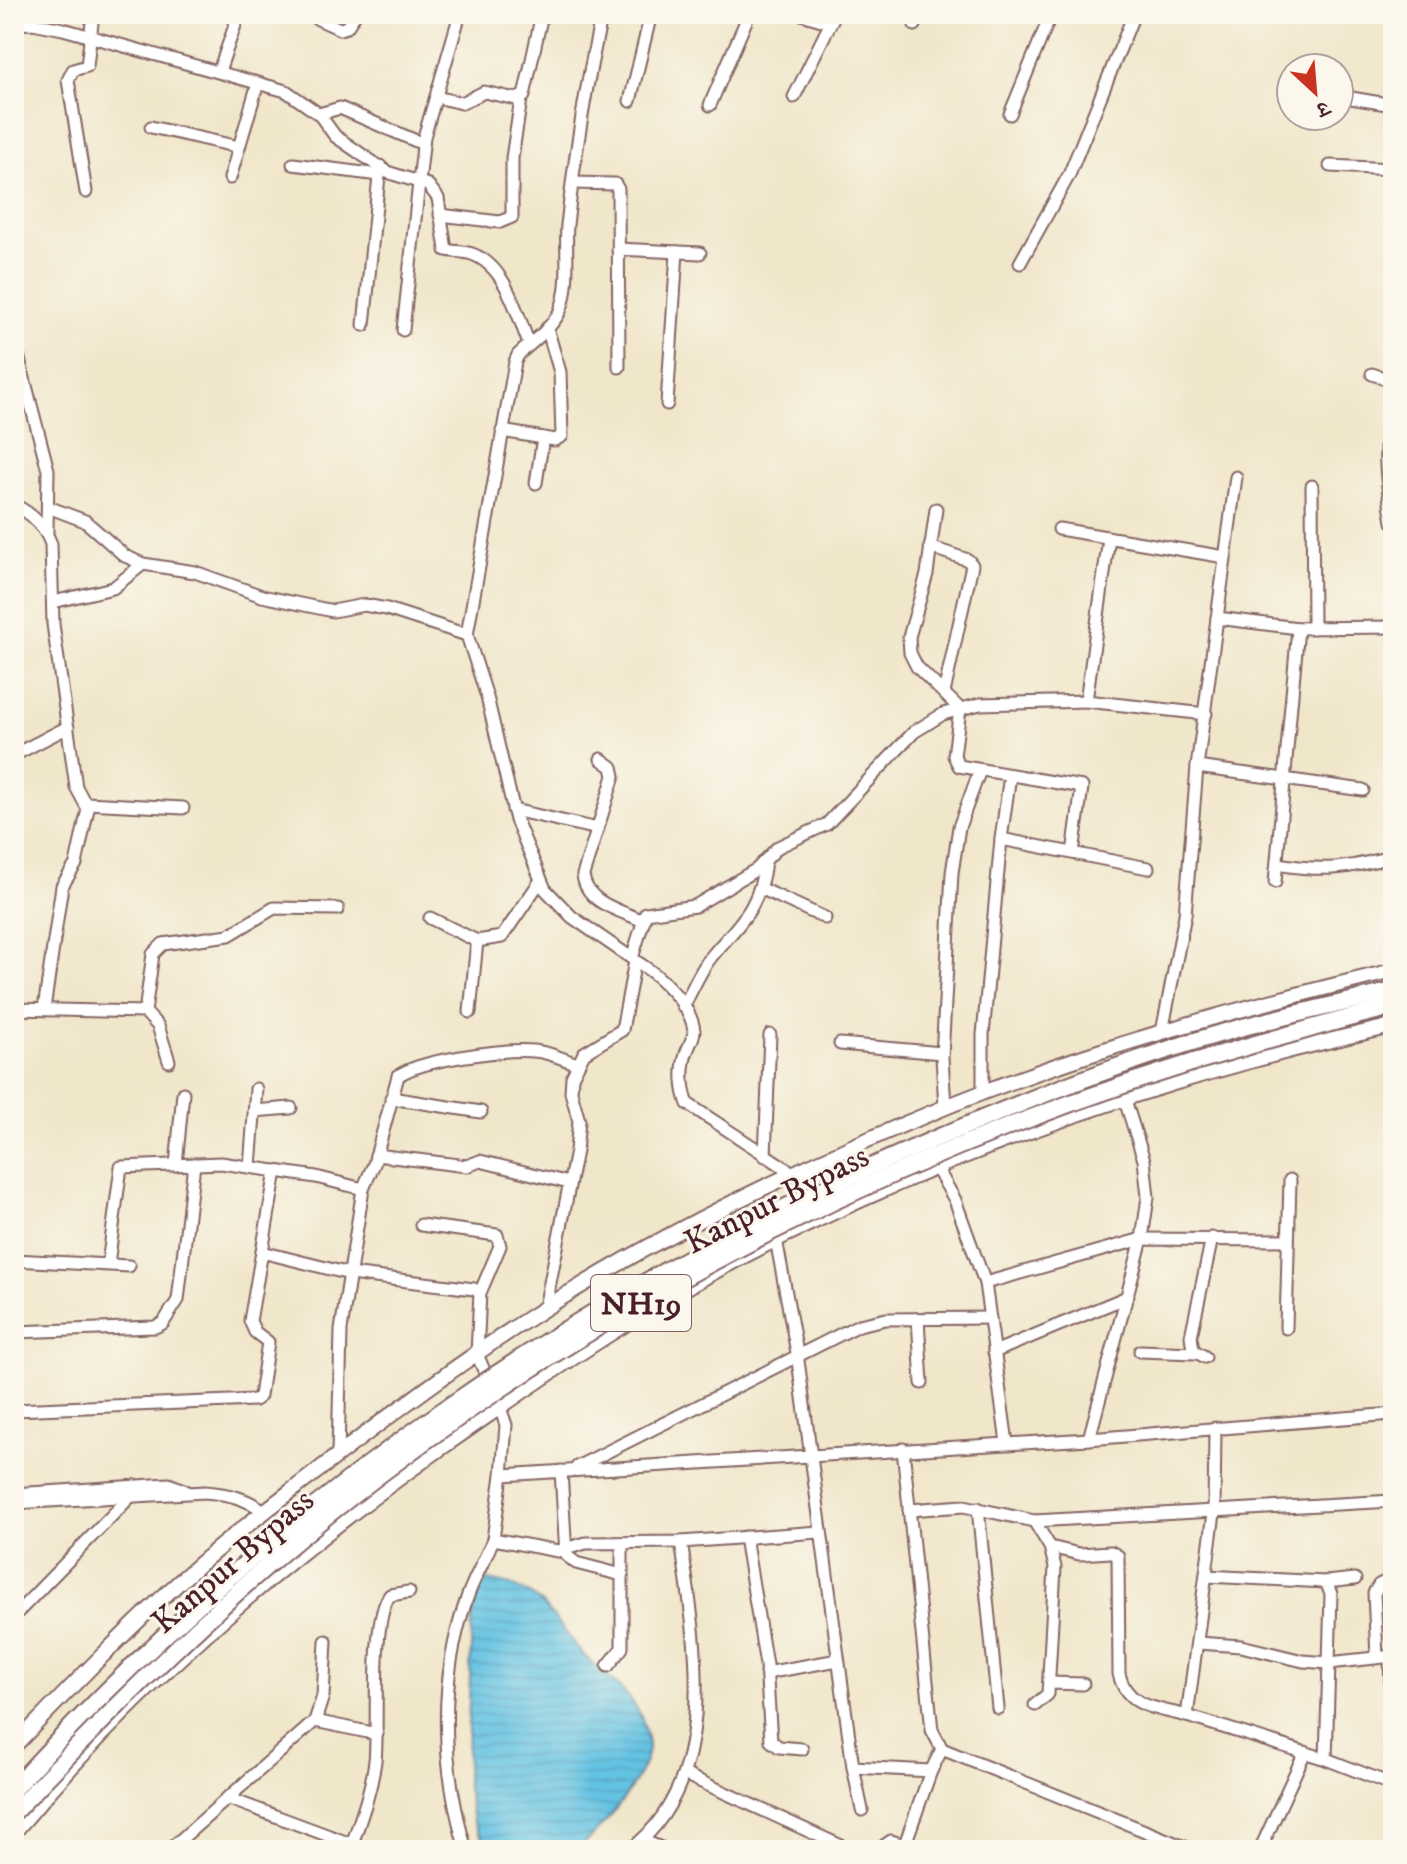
<svg xmlns="http://www.w3.org/2000/svg" width="1407" height="1864" font-family="'IM FELL DW Pica','Noto Serif Devanagari',serif">
  <defs>
    <pattern id="water-rules" width="6" height="5" patternUnits="userSpaceOnUse" patternTransform="scale(2)"><rect width="6" height="5" fill="#64c3e3"/><path d="M0 2.5h6" fill="none" stroke="#58a7c3"/></pattern>
  </defs>
  <rect width="100%" height="100%" fill="#fbf7ec"/>
  <filter id="ink" filterUnits="userSpaceOnUse"><feTurbulence type="fractalNoise" baseFrequency=".0125" numOctaves="2"/><feDisplacementMap in="SourceGraphic" scale="16" xChannelSelector="R" yChannelSelector="G"/><feConvolveMatrix kernelMatrix="1 2 1 2 8 2 1 2 1" color-interpolation-filters="sRGB"/></filter>
  <filter id="wash" filterUnits="userSpaceOnUse"><feTurbulence type="fractalNoise" baseFrequency=".006" numOctaves="4" result="noise"/><feDisplacementMap in="SourceGraphic" scale="32" xChannelSelector="R" yChannelSelector="G"/><feGaussianBlur stdDeviation="1.8" result="paint"/><feColorMatrix in="noise" values="0 0 0 0 0 0 0 0 0 0 0 0 0 0 0 0 0 1.4 0 .05"/><feComposite in="paint" operator="in"/></filter>
  <g filter="url(#wash)">
    <rect width="100%" height="100%" fill="#f0e6ca"/>
    <path fill="url(#water-rules)" stroke="#577187" stroke-width="2" d="M486 1580C539 1586 548 1612 579 1650 599 1674 627 1686 641 1717 644 1724 648 1739 648 1747 648 1773 598 1838 574 1849 559 1856 508 1850 489 1850L473 1821 466 1782 472 1622 475 1594Z"/>
  </g>
  <g filter="url(#ink)">
    <g fill="none" stroke-linecap="round" stroke-linejoin="round">
      <g stroke="#846563" stroke-width="15">
        <g id="minor">
          <path d="M307 14 340 29 347 27 355 14"/>
          <path d="M602 14C586 84 575 154 567 225 565 252 571 286 560 311 552 328 532 342 518 355L515 362 467 635 487 697 516 820 545 889 572 917 640 964"/>
          <path d="M802 14 828 22 833 18"/>
          <path d="M14 24 33 23 63 29 286 91 319 114 335 136 387 172 428 185 438 198 446 250C455 252 464 251 472 254 506 266 517 314 529 344"/>
          <path d="M915 25 918 14"/>
          <path d="M219 71 239 14"/>
          <path d="M1339 96 1393 105"/>
          <path d="M436 97 462 103 484 92 516 99 524 96 542 14"/>
          <path d="M794 97 832 20"/>
          <path d="M630 101 651 14"/>
          <path d="M710 105 749 14"/>
          <path d="M319 114 340 108 423 144"/>
          <path d="M1010 114 1051 14"/>
          <path d="M151 127 239 147"/>
          <path d="M293 164 379 175"/>
          <path d="M1330 166 1393 169"/>
          <path d="M230 178 258 83"/>
          <path d="M573 183 615 184 618 189 619 367"/>
          <path d="M86 192 68 80 73 70 87 66 93 14"/>
          <path d="M440 215 500 222 512 217V158L521 99"/>
          <path d="M618 249 700 253"/>
          <path d="M1020 263 1069 175 1134 14"/>
          <path d="M364 325 380 166"/>
          <path d="M403 330 424 137 460 14"/>
          <path d="M14 340 48 470 47 532"/>
          <path d="M1372 374 1393 381"/>
          <path d="M667 404 677 252"/>
          <path d="M1393 405C1381 449 1386 477 1393 522"/>
          <path d="M502 431 555 440 562 436 560 372 547 328"/>
          <path d="M536 483 543 438"/>
          <path d="M1312 486 1313 628"/>
          <path d="M14 505C32 513 44 525 51 544L53 624 76 787 88 809 76 864 62 886 44 1009"/>
          <path d="M48 507 85 521 125 556 143 564 195 572 262 596 333 611 364 605 387 609 467 635"/>
          <path d="M936 509 927 574 909 637 910 653 917 667 960 709 954 756 959 766 1082 787 1073 853"/>
          <path d="M1059 529 1225 557"/>
          <path d="M1109 538 1086 701 1206 714"/>
          <path d="M930 547 968 560 972 565 944 693"/>
          <path d="M53 602 113 588 143 564"/>
          <path d="M1217 618 1298 628 1393 627"/>
          <path d="M14 755 68 727"/>
          <path d="M601 759 612 767 614 776 583 875C586 903 619 910 641 920"/>
          <path d="M1197 767 1363 790"/>
          <path d="M86 803 183 808"/>
          <path d="M513 810 598 829"/>
          <path d="M1001 839 1010 775"/>
          <path d="M1277 864C1323 872 1348 869 1393 856"/>
          <path d="M1275 882 1298 628"/>
          <path d="M762 889 825 918"/>
          <path d="M430 918 477 941 502 937 541 880"/>
          <path d="M632 958 646 913 695 906 757 869 778 847 827 824 914 732 943 714 980 704 1086 701"/>
          <path d="M683 1007C692 991 699 972 711 957 740 922 760 909 765 861"/>
          <path d="M14 1009 145 1012 158 1026 169 1061"/>
          <path d="M145 1012 153 954 163 944 229 935 274 908 338 909"/>
          <path d="M470 1012 477 941"/>
          <path d="M1162 1032 1185 915 1197 767 1236 477"/>
          <path d="M840 1044 942 1053"/>
          <path d="M983 1093V1035L1001 839 1148 868"/>
          <path d="M391 1098 481 1112"/>
          <path d="M945 1107 942 1057 952 873 959 827 980 770"/>
          <path d="M254 1111 291 1108"/>
          <path d="M376 1155 467 1166 480 1161 569 1183"/>
          <path d="M765 1156 770 1035"/>
          <path d="M176 1165 183 1093"/>
          <path d="M250 1167 256 1089"/>
          <path d="M936 1167 955 1200 985 1283 1007 1443"/>
          <path d="M421 1225 497 1235 500 1246 480 1293"/>
          <path d="M776 1239 797 1353 853 1767 931 1771 905 1844"/>
          <path d="M262 1252 350 1274 474 1289 480 1293 477 1354 491 1387"/>
          <path d="M14 1260 129 1266"/>
          <path d="M108 1264 121 1167 221 1163 316 1177 363 1189"/>
          <path d="M985 1283 1142 1239 1288 1240"/>
          <path d="M545 1308 576 1151 579 1121 571 1092 572 1077 584 1053 622 1030 634 966 640 964C659 975 692 1006 694 1031 694 1038 688 1047 686 1054 681 1069 682 1089 688 1104L796 1175"/>
          <path d="M918 1319 922 1383"/>
          <path d="M1286 1328 1290 1180"/>
          <path d="M14 1332 155 1327 163 1323 178 1300 194 1164"/>
          <path d="M1140 1351 1195 1353"/>
          <path d="M994 1352 1127 1297"/>
          <path d="M1205 1357 1193 1350 1191 1336 1212 1238"/>
          <path d="M498 1402 506 1425 502 1475 1089 1439 1393 1414"/>
          <path d="M14 1410 255 1400 260 1396 268 1342 255 1332 250 1321 276 1171"/>
          <path d="M1215 1428 1214 1513 1187 1716 1326 1759 1393 1785"/>
          <path d="M1089 1439 1142 1239 1148 1197 1144 1160 1124 1097"/>
          <path d="M903 1449 932 1730 942 1749"/>
          <path d="M338 1455 341 1330 363 1189 374 1164 398 1076C419 1060 507 1048 534 1051 549 1052 563 1059 577 1064"/>
          <path d="M577 1467 859 1325 886 1319 990 1318"/>
          <path d="M561 1471 566 1555 576 1563 622 1575"/>
          <path d="M502 1475 493 1539 558 1551 586 1543 681 1542 820 1532"/>
          <path d="M14 1494 169 1484 186 1491"/>
          <path d="M14 1503 205 1492C229 1494 246 1498 266 1512"/>
          <path d="M978 1508 998 1708"/>
          <path d="M909 1510 964 1506 1034 1521 1393 1501"/>
          <path d="M1034 1521 1050 1547 1055 1567 1048 1694 1035 1705"/>
          <path d="M745 1537 766 1665 771 1741 779 1747 802 1749"/>
          <path d="M1050 1547 1079 1554 1111 1552 1118 1556 1119 1674C1127 1708 1157 1708 1187 1716"/>
          <path d="M1326 1582 1355 1579"/>
          <path d="M14 1616 131 1496 134 1486"/>
          <path d="M1198 1643 1241 1646 1303 1661 1329 1663 1331 1594 1326 1582 1206 1576"/>
          <path d="M1377 1657 1374 1593 1379 1585 1393 1578"/>
          <path d="M1390 1657 1391 1696"/>
          <path d="M608 1666 622 1648V1544"/>
          <path d="M766 1673 838 1660"/>
          <path d="M1049 1683 1083 1684"/>
          <path d="M315 1721 323 1696 326 1641"/>
          <path d="M1326 1759 1329 1663 1393 1656"/>
          <path d="M853 1767 862 1810"/>
          <path d="M931 1771 942 1749 1192 1850"/>
          <path d="M684 1774 850 1850"/>
          <path d="M227 1798 367 1850"/>
          <path d="M644 1841 666 1850"/>
          <path d="M169 1850 315 1721 377 1734"/>
          <path d="M350 1850C360 1820 371 1793 375 1761 379 1724 370 1621 390 1595L409 1592"/>
          <path d="M466 1850C442 1768 438 1683 466 1601 473 1579 485 1561 493 1539"/>
          <path d="M630 1850C722 1780 696 1641 681 1542"/>
          <path d="M878 1850 891 1841 920 1850"/>
          <path d="M1260 1850 1305 1752"/>
        </g>
      </g>
      <g stroke="#846563" stroke-width="18">
        <g id="major">
          <path d="M14 1746C70 1688 126 1630 186 1576 230 1536 279 1501 325 1465 391 1414 458 1364 528 1319 660 1233 807 1163 953 1104 1095 1047 1244 1007 1393 971"/>
          <path d="M14 1832C136 1686 282 1560 438 1450 546 1374 658 1297 777 1239 972 1143 1181 1072 1393 1026"/>
        </g>
      </g>
      <use href="#minor" stroke="#fff" stroke-width="11"/>
      <use href="#major" stroke="#fff" stroke-width="14"/>
      <g stroke="#846563" stroke-width="20" stroke-linecap="butt">
        <g id="highway-bridge">
          <path d="M14 1788C271 1505 586 1286 937 1138 1037 1095 1138 1056 1243 1027 1293 1014 1343 1003 1393 991"/>
          <path d="M14 1812C115 1706 219 1602 334 1510 606 1294 925 1137 1259 1043 1304 1031 1348 1017 1393 1007"/>
        </g>
      </g>
      <use href="#highway-bridge" stroke="#fff" stroke-width="16"/>
    </g>
  </g>
  <g text-anchor="middle" stroke-width="6" stroke-linejoin="round" paint-order="stroke">
    <rect fill="#fbf7ec" stroke="#7f6065" stroke-width="2" x="591" y="1275" width="100" height="56" rx="6"/>
    <g font-size="32" font-weight="bold" fill="#4a1f2b">
      <text x="641" y="1314">NH19</text>
    </g>
    <g font-size="34" fill="#4a1f2b" stroke="#fbf7ec">
      <text transform="translate(776 1198) rotate(-27)" y="12">Kanpur Bypass</text>
      <text transform="translate(232 1560) rotate(-41)" y="12">Kanpur Bypass</text>
    </g>
  </g>
  <rect width="1407" height="1864" fill="none" stroke="#fbf7ec" stroke-width="48"/>
  <g transform="translate(1315 92) rotate(154)"><circle r="38" fill="#fbf7ec" stroke="#b4a19f" stroke-width="2"/>
  <path d="M0-6L14 30L0 20L-14 30Z" fill="#c8321e"/>
  <text y="-12" font-size="22" font-weight="bold" text-anchor="middle" fill="#4a1f2b">उ</text>
  </g>
</svg>
